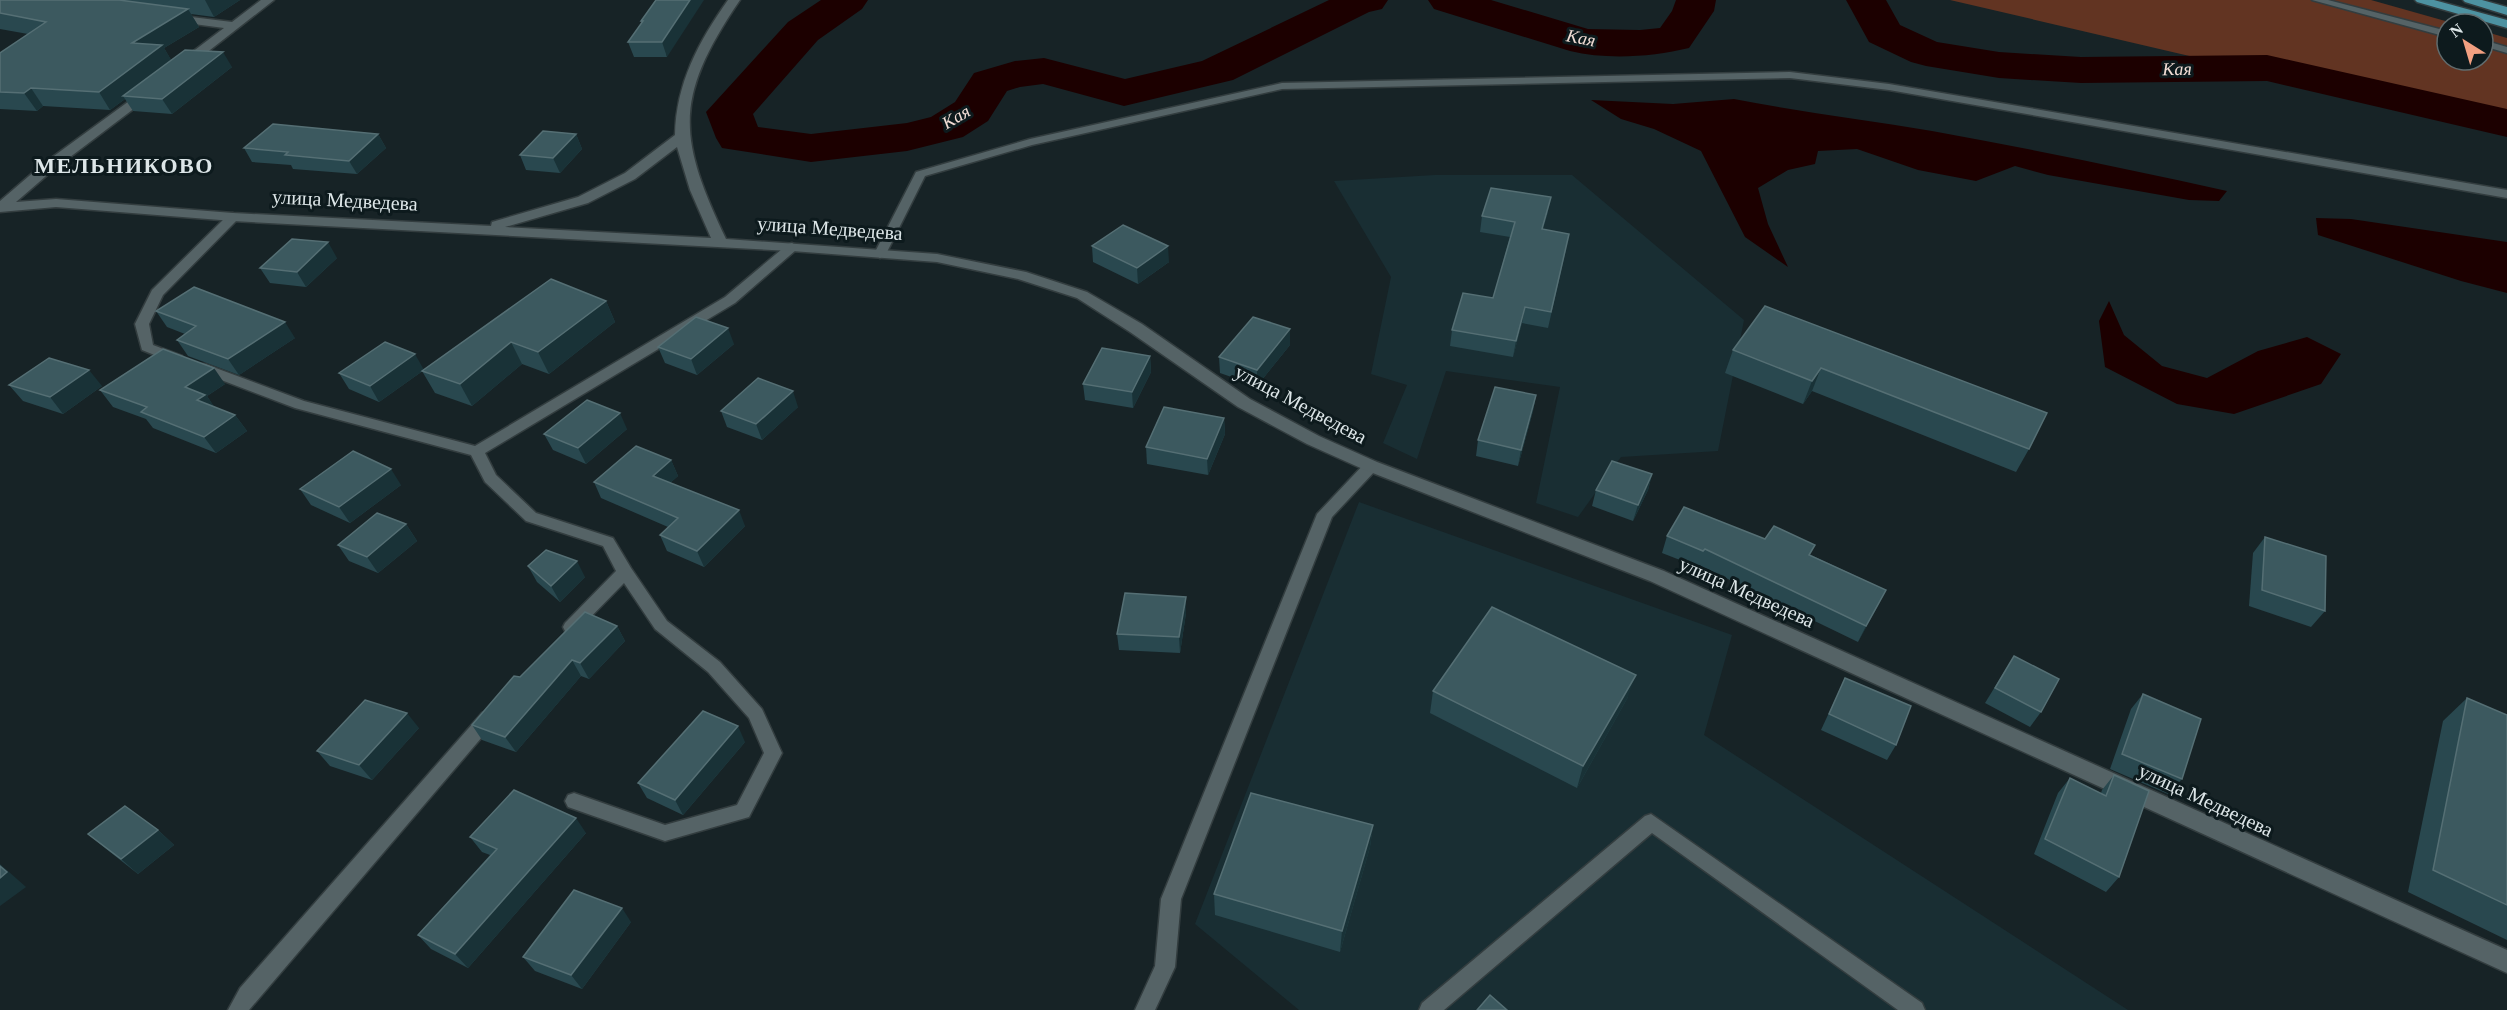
<svg xmlns="http://www.w3.org/2000/svg" width="2507" height="1010" font-family="Georgia,serif">
  <rect width="100%" height="100%" fill="#172326"/>
  <g fill="#192e33">
    <path d="M1435 175H1572L1744 320 1718 451 1621 457 1578 517 1536 503 1560 387 1446 371 1417 459 1383 443 1407 385 1371 374 1391 277 1334 181Z"/>
    <path d="M1359 502 1732 635 1704 735 2128 1010H1299L1195 924Z"/>
  </g>
  <path fill="#623422" d="M1950 0H2371L2456 24H2447V60H2483V31L2507 38V130Z"/>
  <g fill="#1c0000">
    <path d="M1734 99C1800 112 1866 120 1932 131 2031 149 2129 169 2227 191L2219 201 2189 200 2048 175 2015 166 1976 181 1918 170 1857 149 1818 151 1815 164 1788 170 1758 188 1768 224 1788 267 1745 237 1701 151 1654 129 1621 119 1591 100 1673 104Z"/>
    <path d="M2316 218 2351 219 2507 242V293L2461 281 2318 235Z"/>
    <path d="M2109 301 2124 335 2162 366 2207 378 2258 351 2307 337 2341 354 2321 384 2234 414 2177 404 2105 367 2099 321Z"/>
  </g>
  <g fill="none" stroke-linecap="round" stroke-linejoin="round">
    <g fill="#1c0000" fill-rule="evenodd">
      <path d="M821 0H868L862 9 818 40 753 114 758 127 811 134 907 123 931 117 955 102 974 73 1015 61 1044 58 1125 79 1202 61 1329 0H1388L1382 9 1369 12 1233 80 1124 106 1043 84 1020 87 1007 91 988 121 963 137 907 151 811 162 722 148 716 138 706 112 788 22Z"/>
      <path d="M1428 0H1491L1588 29 1640 30 1660 28 1672 11 1676 0H1716L1714 11 1689 48C1652 57 1607 60 1570 51L1434 9Z"/>
      <path d="M1846 0H1886L1900 25 1937 42 1999 52 2081 57 2267 55 2507 109V137L2267 81 2081 83 1999 78 1926 66 1911 62 1869 42Z"/>
    </g>
    <g stroke="#333d3f" stroke-width="3">
      <g id="lane">
        <path d="M2312 0H2328L2447 31V37Z"/>
        <path d="M2483 40 2507 47V53L2483 46Z"/>
        <path d="M1790 72 1889 84 2507 190V198L1889 90 1790 78 1282 89 1032 145 925 176 886 254 880 258 874 254 916 172 1030 139 1282 83Z"/>
        <path d="M233 213 239 217 237 220 163 295 149 324 153 345 182 356 184 359 182 362H172L142 350 135 324 152 290 229 214Z"/>
        <path d="M792 243 798 247 796 250 735 303 485 453 496 475 536 513 613 538 631 568 667 621 720 662 762 709 782 753 749 817 665 841 568 807 565 801 568 795 574 793 665 825 737 805 764 753 749 718 708 672 655 629 624 583 577 631 571 633 565 631 563 627 565 623 616 571 603 546 526 521 485 482 471 455 295 408 195 370 193 367 195 364H205L304 401 475 446 725 297 788 244Z"/>
        <path d="M1371 461 1376 462 1378 466 1376 470 1332 517 1181 899 1175 967 1155 1010H1135L1155 966 1161 899 1317 514 1366 462Z"/>
        <path d="M488 711 494 713 497 718 494 723 249 1010H228L240 988 482 713Z"/>
        <path d="M1651 814 1922 1003 1925 1010H1898L1652 833 1444 1010H1419L1422 1003 1645 816Z"/>
      </g>
    </g>
    <g stroke="#333d3f" stroke-width="3">
      <g id="street">
        <path d="M261 0H274L187 68H179L177 65 179 62 224 28 171 21 167 20V14L232 22Z"/>
        <path d="M728 0H740C674 97 677 136 726 239L937 254 1026 272 1087 292 1142 324 1250 399 1319 436 1377 462 1664 571 2507 950V973L1650 581 1365 470 1307 444 1238 407 1130 332 1077 298 1018 279 937 262 792 251 233 221 56 207 0 212V201L43 164 147 88 152 89 153 92 152 95 53 170 16 202 56 199 233 213 491 226 492 222 578 197 625 173 675 135C676 83 699 41 728 0ZM677 147 690 190 711 238 505 227 588 203 635 179Z"/>
      </g>
    </g>
    <g stroke="#333d3f" stroke-width="3">
      <g id="primary">
        <path d="M2415 0H2434L2507 20V28L2417 2Z"/>
        <path d="M2463 0H2482L2507 7V15L2465 2Z"/>
      </g>
    </g>
    <use href="#lane" fill="#556366" fill-rule="evenodd"/>
    <use href="#street" fill="#556366" fill-rule="evenodd"/>
    <use href="#primary" fill="#4d92a1" fill-rule="evenodd"/>
  </g>
  <g fill="#29484f">
    <path d="M0 0H240L214 17 191 14 199 27 164 48 171 60 232 67 172 114 133 111 125 99 110 110 43 106 37 111 0 109V53L28 34 0 29Z"/>
    <path d="M656 0 667 57H634L628 42 642 24 641 21Z"/>
    <path d="M378 134 386 148 357 174 293 169 291 165 252 162 244 148Z"/>
    <path d="M576 134 582 149 560 173 526 170 520 155Z"/>
    <path d="M1548 212 1543 229 1566 249 1548 328 1522 323 1513 357 1450 346 1452 330 1493 298 1510 237 1480 232 1482 216Z"/>
    <path d="M1092 246 1169 262 1138 284 1093 262Z"/>
    <path d="M337 258 306 287 270 283 260 268Z"/>
    <path d="M606 301 615 322 549 374 522 364 472 406 435 393 422 371Z"/>
    <path d="M1765 306 2029 449 2016 472 1812 391 1803 404 1725 373 1733 350Z"/>
    <path d="M156 311 295 338 239 375 188 356 177 340 185 334 167 327Z"/>
    <path d="M734 344 697 375 665 363 658 347Z"/>
    <path d="M1290 345 1257 386 1220 373 1219 357Z"/>
    <path d="M1150 356 1151 372 1133 408 1085 400 1083 384Z"/>
    <path d="M424 370 379 402 349 389 339 373Z"/>
    <path d="M225 384 207 396 214 407 235 415 247 431 216 453 153 428 146 419 113 407 100 390Z"/>
    <path d="M9 385 102 386 63 414 23 401Z"/>
    <path d="M1536 395 1533 411 1518 466 1476 456 1478 440Z"/>
    <path d="M798 407 762 440 727 427 721 411Z"/>
    <path d="M1224 418 1225 434 1208 475 1147 464 1146 447Z"/>
    <path d="M627 429 586 464 553 450 544 434Z"/>
    <path d="M671 460 678 476 670 483 745 526 704 567 667 551 660 535 668 527 601 498 594 482Z"/>
    <path d="M1652 474 1648 490 1633 521 1592 506 1596 490Z"/>
    <path d="M401 485 350 523 311 505 300 489Z"/>
    <path d="M406 524 417 541 378 573 349 561 338 545Z"/>
    <path d="M1667 536 1765 539 1811 555 1886 590 1858 642 1699 565 1698 567 1662 553Z"/>
    <path d="M2265 537 2325 611 2311 627 2249 606 2253 553Z"/>
    <path d="M528 566 585 577 560 602 537 582Z"/>
    <path d="M1186 613 1180 653 1119 650 1117 634Z"/>
    <path d="M617 626 625 641 589 679 581 676 516 752 482 740 472 725 520 677Z"/>
    <path d="M2014 656 2041 712 2030 727 1985 703Z"/>
    <path d="M1845 678 1896 745 1887 760 1821 730Z"/>
    <path d="M1433 691 1628 697 1577 788 1430 713Z"/>
    <path d="M2143 694 2182 779 2168 794 2110 769 2131 709Z"/>
    <path d="M2467 698 2507 715V940L2408 892 2443 721Z"/>
    <path d="M419 728 372 780 330 766 317 751Z"/>
    <path d="M745 742 683 815 647 798 638 783Z"/>
    <path d="M2114 775 2119 877 2106 892 2034 854 2058 793 2070 778 2101 793 2102 790Z"/>
    <path d="M1373 825 1370 847 1340 952 1215 915 1214 894Z"/>
    <path d="M158 830 174 845 138 874 105 848 88 834Z"/>
    <path d="M586 833 468 968 431 949 418 935 490 855 482 852 470 837Z"/>
    <path d="M631 922 582 989 535 971 523 957Z"/>
  </g>
  <g fill="#193237">
    <path d="M205 0H240L214 17Z"/>
    <path d="M690 0H704L667 57 662 42Z"/>
    <path d="M188 9 199 27 164 48 173 63 123 96 125 99 110 110 99 92 132 43Z"/>
    <path d="M223 52 232 67 172 114 162 99Z"/>
    <path d="M31 88 43 106 37 111 24 93Z"/>
    <path d="M378 134 386 148 357 174 349 161Z"/>
    <path d="M576 134 582 149 560 173 553 158Z"/>
    <path d="M1551 197 1548 212 1539 245 1542 229Z"/>
    <path d="M328 242 337 258 306 287 297 272Z"/>
    <path d="M1168 246 1169 262 1138 284 1137 268Z"/>
    <path d="M606 301 615 322 549 374 538 352Z"/>
    <path d="M1525 307 1522 323 1513 357 1516 341Z"/>
    <path d="M285 322 295 338 239 375 228 359Z"/>
    <path d="M728 328 734 344 697 375 691 359Z"/>
    <path d="M1290 329V345L1257 386V370Z"/>
    <path d="M511 342 522 364 472 406 460 384Z"/>
    <path d="M415 354 424 370 379 402 370 386Z"/>
    <path d="M1150 356 1151 372 1133 408 1132 392Z"/>
    <path d="M214 368 225 384 207 396 217 411 209 416 185 387Z"/>
    <path d="M1821 368 1812 391 1803 404 1812 381Z"/>
    <path d="M89 370 102 386 63 414 50 397Z"/>
    <path d="M793 391 798 407 762 440 756 424Z"/>
    <path d="M1536 395 1533 411 1518 466 1521 450Z"/>
    <path d="M620 413 627 429 586 464 578 448Z"/>
    <path d="M235 415 247 431 216 453 204 437Z"/>
    <path d="M1224 418 1225 434 1208 475 1207 459Z"/>
    <path d="M671 460 678 476 660 492 653 476Z"/>
    <path d="M391 469 401 485 350 523 339 507Z"/>
    <path d="M1652 474 1648 490 1633 521 1638 505Z"/>
    <path d="M739 510 745 526 704 567 697 551Z"/>
    <path d="M406 524 417 541 378 573 367 557Z"/>
    <path d="M577 561 585 577 560 602 551 586Z"/>
    <path d="M1886 590 1878 606 1858 642 1866 626Z"/>
    <path d="M1186 597V613L1180 653 1179 637Z"/>
    <path d="M617 626 625 641 589 679 580 663Z"/>
    <path d="M572 660 581 676 516 752 505 737Z"/>
    <path d="M1636 675 1628 697 1577 788 1583 766Z"/>
    <path d="M407 713 419 728 372 780 359 765Z"/>
    <path d="M738 726 745 742 683 815 675 800Z"/>
    <path d="M576 818 586 833 468 968 455 954Z"/>
    <path d="M1373 825 1370 847 1340 952 1342 931Z"/>
    <path d="M158 830 174 845 138 874 121 859Z"/>
    <path d="M0 864 26 887 0 906Z"/>
    <path d="M622 908 631 922 582 989 571 975Z"/>
  </g>
  <g fill="#3c595f" stroke="#556f74" stroke-width="1.5">
    <path d="M0 0H119L188 9 132 43 162 45 99 92 31 88 24 93 0 92V53L46 22 0 13Z"/>
    <path d="M656 0H690L662 42H628L643 21H641Z"/>
    <path d="M185 50 223 52 162 99 123 96Z"/>
    <path d="M273 124 378 134 349 161 285 155 288 152 244 148Z"/>
    <path d="M543 131 576 134 553 158 520 155Z"/>
    <path d="M1491 188 1551 197 1542 229 1569 234 1551 312 1525 307 1516 341 1452 330 1463 293 1493 298 1515 222 1482 216Z"/>
    <path d="M1123 225 1168 246 1137 268 1092 246Z"/>
    <path d="M292 239 328 242 297 272 260 268Z"/>
    <path d="M551 279 606 301 538 352 511 342 460 384 422 371Z"/>
    <path d="M194 287 285 322 228 359 177 340 196 326 156 311Z"/>
    <path d="M1765 306 2047 413 2029 449 1821 368 1812 381 1733 350Z"/>
    <path d="M696 317 728 328 691 359 658 347Z"/>
    <path d="M1253 317 1290 329 1257 370 1219 357Z"/>
    <path d="M385 342 415 354 370 386 339 373Z"/>
    <path d="M1102 348 1150 356 1132 392 1083 384Z"/>
    <path d="M163 349 214 368 185 387 205 395 197 400 235 415 204 437 141 412 147 407 100 390Z"/>
    <path d="M49 358 89 370 50 397 9 385Z"/>
    <path d="M758 378 793 391 756 424 721 411Z"/>
    <path d="M1495 387 1536 395 1521 450 1478 440Z"/>
    <path d="M587 400 620 413 578 448 544 434Z"/>
    <path d="M1164 407 1224 418 1207 459 1146 447Z"/>
    <path d="M636 446 671 460 653 476 739 510 697 551 660 535 678 518 594 482Z"/>
    <path d="M353 451 391 469 339 507 300 489Z"/>
    <path d="M1612 461 1652 474 1638 505 1596 490Z"/>
    <path d="M1684 507 1765 539 1774 526 1815 545 1809 555 1886 590 1866 626 1705 549 1703 551 1667 536Z"/>
    <path d="M377 513 406 524 367 557 338 545Z"/>
    <path d="M2265 537 2326 556 2325 611 2262 590Z"/>
    <path d="M546 550 577 561 551 586 528 566Z"/>
    <path d="M1125 593 1186 597 1179 637 1117 634Z"/>
    <path d="M1492 607 1636 675 1583 766 1433 691Z"/>
    <path d="M585 612 617 626 580 663 572 660 505 737 472 725 514 676 520 677Z"/>
    <path d="M2014 656 2059 679 2041 712 1995 688Z"/>
    <path d="M1845 678 1911 706 1896 745 1829 714Z"/>
    <path d="M2143 694 2201 719 2182 779 2122 754Z"/>
    <path d="M2467 698 2507 715V905L2433 870Z"/>
    <path d="M365 700 407 713 359 765 317 751Z"/>
    <path d="M703 711 738 726 675 800 638 783Z"/>
    <path d="M2114 775 2149 791 2119 877 2045 839 2070 778 2106 796Z"/>
    <path d="M514 790 576 818 455 954 418 935 497 849 470 837Z"/>
    <path d="M1251 793 1373 825 1342 931 1214 894Z"/>
    <path d="M125 806 158 830 121 859 88 834Z"/>
    <path d="M0 866 7 872 0 878Z"/>
    <path d="M574 890 622 908 571 975 523 957Z"/>
    <path d="M1490 995 1507 1010H1477Z"/>
  </g>
  <g text-anchor="middle" stroke-width="6" stroke-linejoin="round" paint-order="stroke">
    <g font-size="18" font-style="italic" fill="#f2ddd5" stroke="#0d1a1d">
      <text transform="translate(1581 38) rotate(11)" y="6">Кая</text>
      <text transform="translate(2177 69) rotate(-1)" y="6">Кая</text>
      <text transform="translate(956 117) rotate(-31)" y="6">Кая</text>
    </g>
    <g font-size="20" fill="#dde6e8" stroke="#0d1a1d">
      <text transform="translate(345 200) rotate(3)" y="7">улица Медведева</text>
      <text transform="translate(830 228) rotate(4)" y="7">улица Медведева</text>
      <text transform="translate(1301 404) rotate(28)" y="7">улица Медведева</text>
      <text transform="translate(1747 592) rotate(24)" y="7">улица Медведева</text>
      <text transform="translate(2206 800) rotate(25)" y="7">улица Медведева</text>
    </g>
    <g font-size="22" font-weight="bold" letter-spacing="1.5" fill="#dde6e8" stroke="#0d1a1d">
      <text x="124" y="173">МЕЛЬНИКОВО</text>
    </g>
  </g>
  <g transform="translate(2465 42) rotate(323)"><circle r="28" fill="#0d1a1d" stroke="#606c6e" stroke-width="1.5"/>
  <path d="M0-4.5L10 22L0 15L-10 22Z" fill="#f2a081"/>
  <text y="-9" font-size="16" font-weight="bold" text-anchor="middle" fill="#dde6e8">N</text>
  </g>
</svg>
